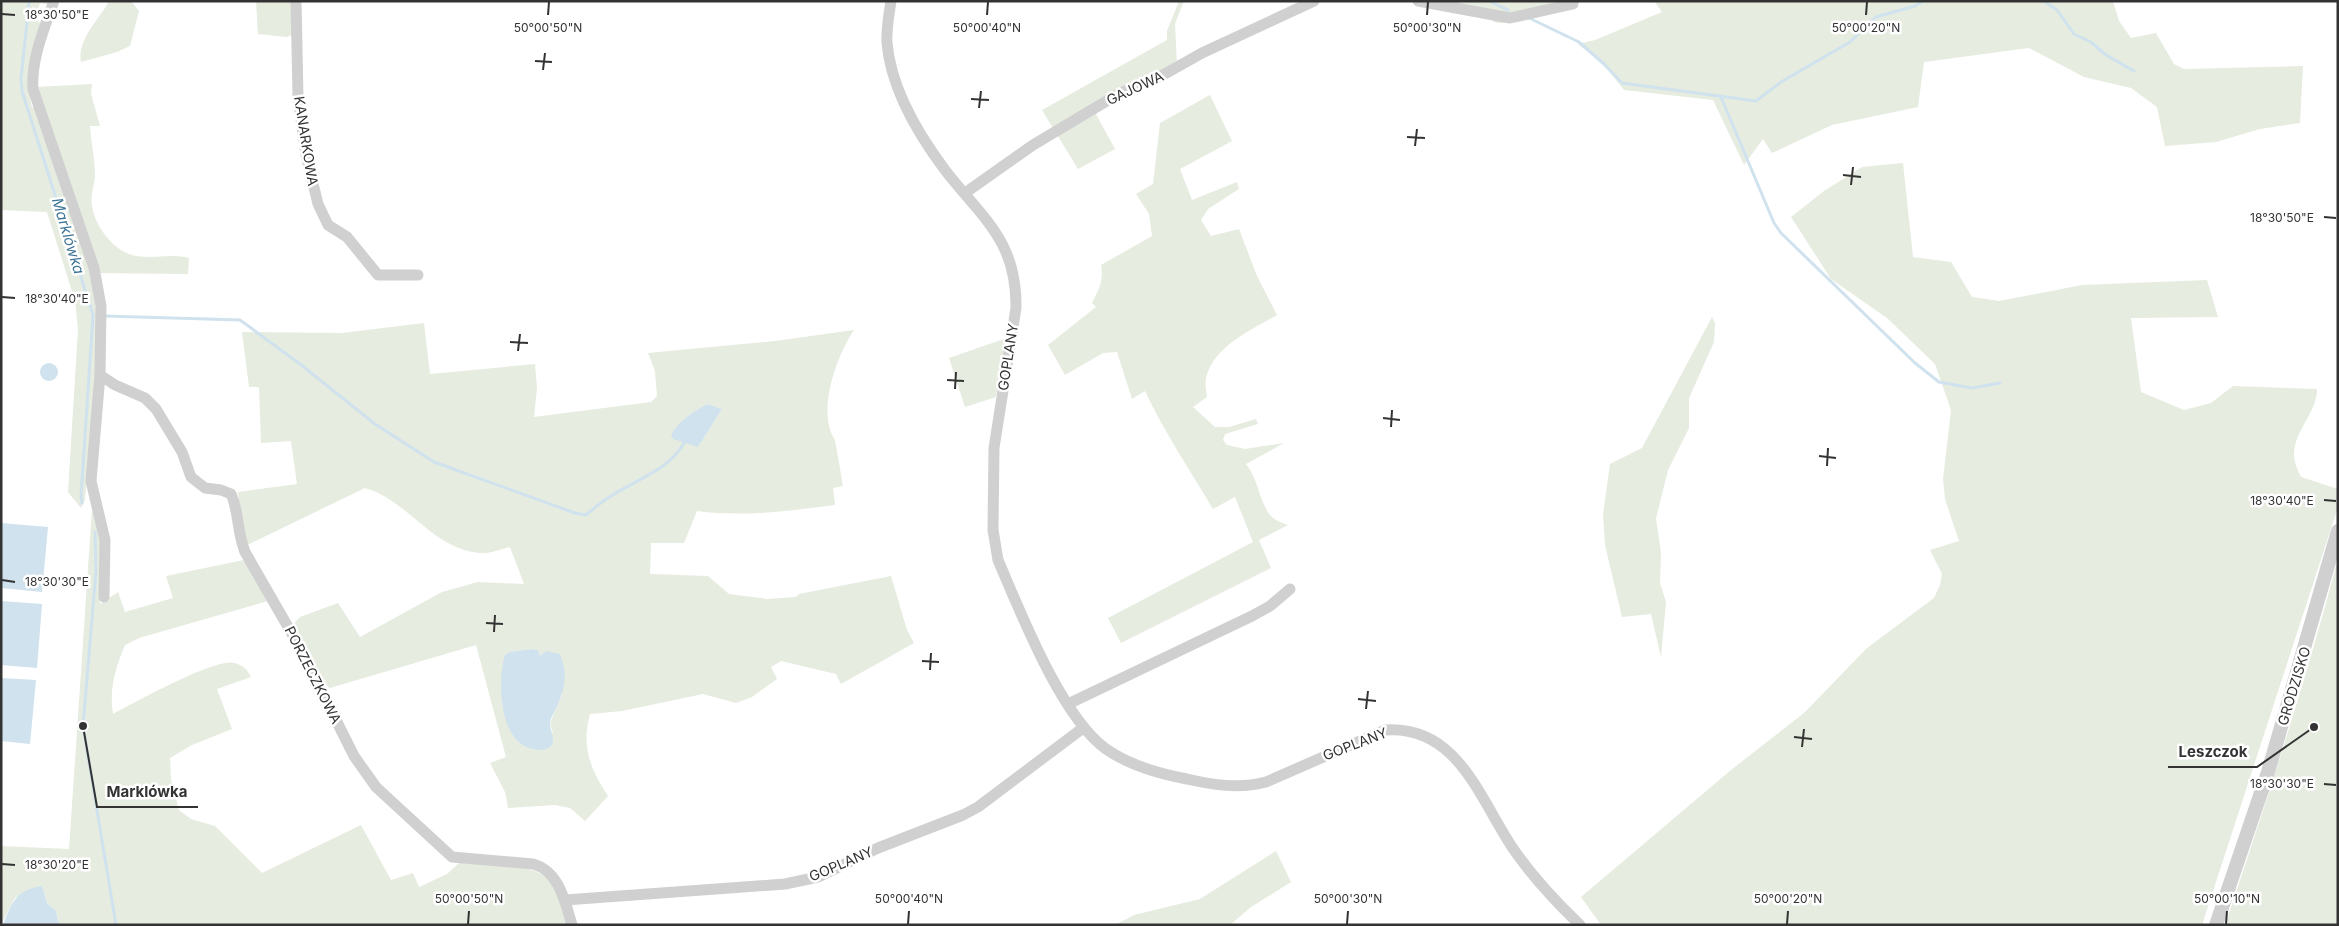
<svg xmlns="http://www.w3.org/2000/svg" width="2339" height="926" font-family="Inter,sans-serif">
  <rect width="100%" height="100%" fill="#fff"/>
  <g fill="#e6ecdf" fill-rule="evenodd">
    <path d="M1 1H51L50 5 40 3 35 20 43 24 28 88 32 107 43 104 37 87 92 84 91 94 100 126H90C91 142 95 160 95 176 94 186 90 197 92 206 95 226 112 249 132 255 151 260 170 253 189 258L188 274 92 273 97 322 94 401 85 500 81 508 68 492 78 329 75 301 47 212 1 210Z"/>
    <path d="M109 1H131L139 11 130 46 117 52 81 62C77 39 99 20 109 1Z"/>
    <path d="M256 1H292L293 34 287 37 258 34Z"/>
    <path d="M1179 1H1186L1183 3 1175 24 1177 66 1092 107 1115 149 1078 169 1042 110 1167 40V31Z"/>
    <path d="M1432 1H1583C1554 11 1523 27 1493 22L1494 14Z"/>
    <path d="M1654 1H2113L2119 21 2131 38 2156 33 2174 64 2184 69 2303 66 2300 123 2260 129 2216 142 2165 146 2157 107 2131 88 2084 77 2029 48 1924 62 1918 107 1832 125 1772 153 1763 139 1744 165 1713 100 1624 90 1604 65 1578 44 1595 40 1662 12Z"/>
    <path d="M1210 95 1232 141 1180 169 1192 200 1237 182 1239 189 1208 209 1201 220 1211 236 1239 229 1257 276 1277 315C1251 330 1214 346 1206 378 1205 384 1206 391 1207 397L1193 407 1215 427H1229L1256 419 1258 424 1225 434 1223 440 1227 445 1245 449 1284 443 1246 464C1259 480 1258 499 1270 515 1274 520 1282 523 1288 525L1259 540 1271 568 1121 643 1108 618 1253 542 1235 497 1213 509C1190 470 1164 432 1145 391L1132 399 1117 352 1103 353 1065 375 1048 345 1096 307 1092 303C1099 289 1104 281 1101 265L1152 236 1149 214 1136 194 1153 184 1160 123Z"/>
    <path d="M1903 163 1913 257 1951 262 1972 297 1999 301 2082 285 2207 280 2218 317 2131 318 2141 392 2184 410 2211 403 2233 386 2317 389C2317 413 2294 430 2294 455 2294 462 2298 471 2301 477L2338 489V507L2202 925H1601L1581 897 1731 770 1804 713 1867 648 1934 598 1940 585 1942 574 1930 550 1959 541 1945 499 1943 479 1951 410 1935 364 1887 318 1831 279 1791 217 1824 191 1862 167Z"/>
    <path d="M1712 317 1715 323 1714 342 1689 398V428L1668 470 1656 518 1661 553 1660 583 1666 602 1661 657 1651 614 1622 617 1605 545 1603 514 1610 464 1642 448Z"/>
    <path d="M424 323 430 374 535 364 537 388 534 417 651 402 657 396 655 371 648 353 775 341 854 330C837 355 816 412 835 440L843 486 833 488 835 505C789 511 743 517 697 511L684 543H651L650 574 708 576 729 594 767 599 796 597 799 594 891 576 907 630 914 643 841 684 836 674 781 661 771 667 777 679 752 697 736 703 703 694 622 711 590 714C581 746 590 769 608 796L585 821 570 808 555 805 508 808 505 792 490 763 506 757 476 645 330 688 323 683 294 630 295 622 300 617 338 603 360 637 442 592 478 582 524 584 510 547C501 549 489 554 480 553 432 549 408 500 365 488L245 546 238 492 297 484 291 441 261 443 259 387H249L242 332 342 333ZM708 404 722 409 698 447 688 416ZM531 649 538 650 540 656 543 655 562 695 550 723 553 733 502 705 505 656 510 652Z"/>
    <path d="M1004 339H1007L996 397 965 407 949 358Z"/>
    <path d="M92 509 103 547 100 604 118 592 125 612 173 598 166 576 244 560 268 601 139 638 125 645C115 669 109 689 113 714 134 703 215 658 234 663 243 665 247 669 251 677L217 689 232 729 192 745 170 758 171 779 179 810 191 819 215 826 262 873 361 825 391 880 413 873 419 887 447 874 459 863C489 865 539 860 556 888 562 899 564 913 568 925H64L58 922 56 911 47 903 42 886 15 898 1 925V846L69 849Z"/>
    <path d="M2338 559V925H2225C2266 804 2305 683 2338 559Z"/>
    <path d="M1276 851 1291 882 1251 907 1230 925H1115L1134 915 1200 899Z"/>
  </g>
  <g fill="#cfe2ee">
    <circle cx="49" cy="372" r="9"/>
    <path d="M708 404 722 409 698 447 673 439 671 435C678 421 694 411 708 404Z"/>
    <path d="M1 523 48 527 42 592 1 588Z"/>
    <path d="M1 601 42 604 37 668 1 665Z"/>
    <path d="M531 649 538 650 540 656 546 651 560 654C568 674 565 690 556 709 554 713 550 719 550 723 550 731 558 743 548 748 544 751 537 750 533 749 499 743 497 682 505 655L510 652Z"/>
    <path d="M1 678 36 680 30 744 1 741Z"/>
    <path d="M42 886 47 903 56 911 58 922 64 925H3C12 902 16 890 42 886Z"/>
  </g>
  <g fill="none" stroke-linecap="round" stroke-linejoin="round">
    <g stroke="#cfe2ee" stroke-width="3">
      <path d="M1489 1 1508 10"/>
      <path d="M2044 1 2057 10 2074 34 2091 42 2106 55 2134 71"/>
      <path d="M29 3 21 79 22 91 93 315 81 496 82 503"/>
      <path d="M1529 18 1579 42 1604 64 1622 83 1756 101 1781 82 1850 42 1876 17 1915 6 1923 1"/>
      <path d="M1721 97 1774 223 1781 233 1915 363 1939 382 1972 388 2000 383"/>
      <path d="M105 316 240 320 300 364 375 424 434 462 575 513 586 515C593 509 600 503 608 498 632 481 669 471 684 443"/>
      <path d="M95 532 96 571 83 726 116 925"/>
    </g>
    <g stroke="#d0d0d0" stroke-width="11">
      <path d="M54 1C44 29 31 59 33 89L94 268 101 306 100 375 115 385 145 398 156 409 182 452 191 477 205 488 221 490 231 494C239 511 237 533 245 552L299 646 354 756 376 787 452 857 533 864C559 871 565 901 572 925"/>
      <path d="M296 1 298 97 306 155 318 204 328 225 347 237 378 275H418"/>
      <path d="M891 1C889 15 886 30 887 43 891 89 918 134 945 170 982 218 1017 240 1016 308L994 448 993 530 998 560C1020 611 1061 717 1106 749 1129 765 1160 774 1187 779 1213 785 1239 789 1266 782L1385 730C1457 725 1479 797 1512 847 1531 875 1555 901 1580 925"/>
      <path d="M1418 1 1510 18 1573 4"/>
      <path d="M965 193 1033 145 1120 93 1163 75 1202 53 1314 1"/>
      <path d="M100 375 91 481 105 540 104 597"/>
      <path d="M1068 704 1252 616 1270 606 1290 589"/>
      <path d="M565 900 785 884 818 877 878 848 963 815 978 807 1083 728"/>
    </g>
    <path stroke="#d0d0d0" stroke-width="14" d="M2216 925 2268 772 2338 531"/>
  </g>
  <path fill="none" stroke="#333" stroke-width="2" d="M2 14 15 15M548 15 549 2M987 15 988 2M1427 15 1428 2M1866 15 1867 2M535 61 552 62M543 70 545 53M971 99 989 100M979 108 981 91M1407 137 1425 138M1415 146 1417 129M1843 175 1861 177M1851 185 1853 167M2324 217 2336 218M2 297 15 298M510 342 528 343M518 351 520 334M947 380 964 381M955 389 956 372M1383 418 1400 420M1391 427 1392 410M1819 456 1836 458M1827 466 1828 448M2324 500 2336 501M2 580 15 582M486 623 503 624M494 632 495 615M922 661 939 662M930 670 931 653M1358 699 1376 701M1366 709 1368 691M1794 737 1812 739M1802 747 1804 729M2324 784 2336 785M2 864 15 865M468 924 469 911M908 924 909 911M1347 924 1348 911M1787 924 1788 911M2226 924 2227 911"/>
  <g text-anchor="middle" stroke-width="5" stroke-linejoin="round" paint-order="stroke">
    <g font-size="14" fill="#333" stroke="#fff">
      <text transform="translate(1135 88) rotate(-25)" y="5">GAJOWA</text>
      <text transform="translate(306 141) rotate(81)" y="5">KANARKOWA</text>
      <text transform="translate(1008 357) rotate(-81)" y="5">GOPLANY</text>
      <text transform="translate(313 675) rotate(63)" y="5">PORZECZKOWA</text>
      <text transform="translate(2294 686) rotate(-73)" y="5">GRODZISKO</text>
      <text transform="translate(1355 744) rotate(-21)" y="5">GOPLANY</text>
      <text transform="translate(841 864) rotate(-23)" y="5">GOPLANY</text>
    </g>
    <g font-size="15" font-style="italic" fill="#3f7597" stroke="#fff">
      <text transform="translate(68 236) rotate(73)" y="5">Marklówka</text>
    </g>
  </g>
  <g font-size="12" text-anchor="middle" fill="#333" stroke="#fff" stroke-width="5" stroke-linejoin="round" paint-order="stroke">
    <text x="57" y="19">18°30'50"E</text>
    <text x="548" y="32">50°00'50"N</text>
    <text x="987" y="32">50°00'40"N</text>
    <text x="1427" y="32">50°00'30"N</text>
    <text x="1866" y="32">50°00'20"N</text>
    <text x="2282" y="222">18°30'50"E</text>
    <text x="57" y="303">18°30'40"E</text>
    <text x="2282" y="505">18°30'40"E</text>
    <text x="57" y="586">18°30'30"E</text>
    <text x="2282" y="788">18°30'30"E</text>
    <text x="57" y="869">18°30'20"E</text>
    <text x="469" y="903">50°00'50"N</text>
    <text x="909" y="903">50°00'40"N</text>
    <text x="1348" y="903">50°00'30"N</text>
    <text x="1788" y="903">50°00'20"N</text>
    <text x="2227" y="903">50°00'10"N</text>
  </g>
  <path fill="none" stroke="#333" stroke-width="2" d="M2314 727L2257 767H2168M83 726L97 807H198"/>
  <g fill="#333" stroke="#fff" stroke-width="2">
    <circle cx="2314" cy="727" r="5"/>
    <circle cx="83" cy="726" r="5"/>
  </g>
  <g font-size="15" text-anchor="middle" font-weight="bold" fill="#333" stroke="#fff" stroke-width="5" stroke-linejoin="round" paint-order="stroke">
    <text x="2213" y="757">Leszczok</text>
    <text x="147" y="797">Marklówka</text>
  </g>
  <rect width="2339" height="926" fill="none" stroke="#333333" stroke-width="5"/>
</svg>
